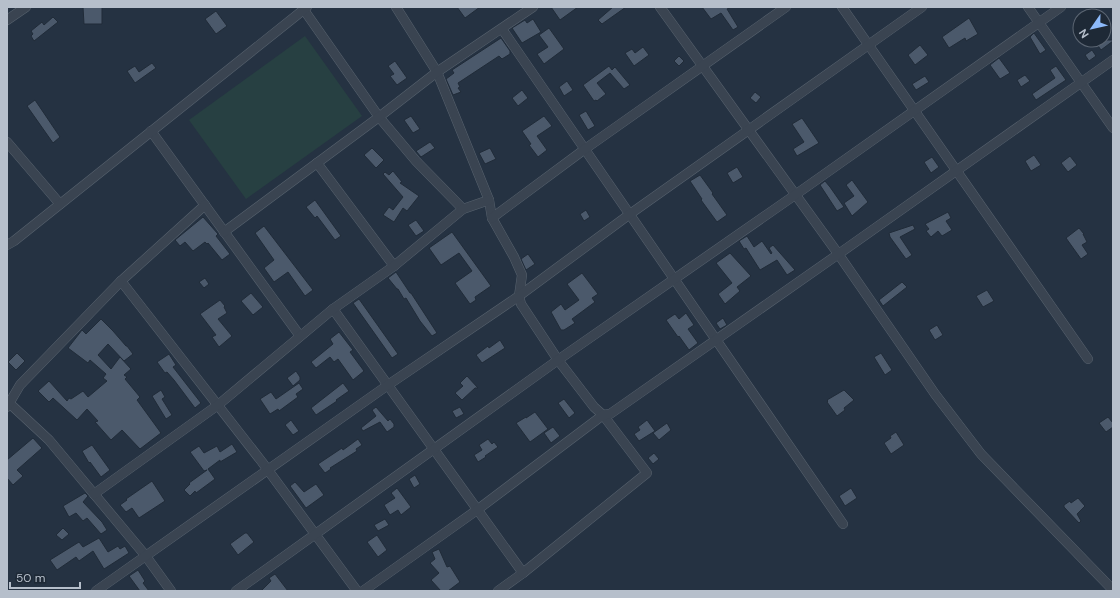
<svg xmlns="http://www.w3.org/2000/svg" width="1120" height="598" font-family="'DM Sans',sans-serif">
  <rect width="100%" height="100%" fill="#253242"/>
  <path fill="#274042" d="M305 36 362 116 246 199 189 120Z"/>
  <g fill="#4b596b" stroke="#202b38">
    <path d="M83 7H102V24H84Z"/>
    <path d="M457 7H480L465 18Z"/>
    <path d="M551 7H578L560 20Z"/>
    <path d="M613 7H626L602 24 598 20Z"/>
    <path d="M702 7H731L727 9 738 27 733 30 721 13 711 19Z"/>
    <path d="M216 11 227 26 216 34 205 19Z"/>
    <path d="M53 17 58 22 34 41 31 36 33 34 31 31 42 22 44 25Z"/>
    <path d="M969 18 978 34 966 41 965 38 949 48 942 37Z"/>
    <path d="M533 19 541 32 522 43 512 28 525 20 527 23Z"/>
    <path d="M549 28 564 49 544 64 537 54 548 47 539 35Z"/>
    <path d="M1034 33 1046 50 1040 54 1030 37Z"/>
    <path d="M501 38 510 51V54L502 59 499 56 458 83 460 87 458 88 461 92 453 95 446 79 454 73 452 70Z"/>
    <path d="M1094 40H1113V41L1101 50Z"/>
    <path d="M920 45 928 55 915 65 908 55Z"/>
    <path d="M643 47 649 55 634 66 625 53 632 49 635 53Z"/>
    <path d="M1092 50 1096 56 1089 61 1085 55Z"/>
    <path d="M679 56 684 61 679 66 674 61Z"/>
    <path d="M999 58 1010 73 1000 79 990 65Z"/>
    <path d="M395 61 407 78 397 85 390 76 394 74 388 66Z"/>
    <path d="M152 63 156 68 135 83 127 71 135 66 139 72Z"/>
    <path d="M609 66 612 70 615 67 630 85 624 89 610 73 597 83 606 94 597 101 596 100 594 101 583 85Z"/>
    <path d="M1056 66 1066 80 1036 100 1032 94 1055 78 1050 70Z"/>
    <path d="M1025 75 1030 81 1021 87 1017 80Z"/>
    <path d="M925 76 929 82 916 90 912 84Z"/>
    <path d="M567 81 573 90 564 96 559 87Z"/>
    <path d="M522 90 528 98 518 106 512 98Z"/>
    <path d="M755 92 761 97 756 103 750 98Z"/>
    <path d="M35 100 60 137 53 143 27 106Z"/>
    <path d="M586 111 595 126 588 130 579 115Z"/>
    <path d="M411 116 420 129 413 133 404 120Z"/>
    <path d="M544 116 552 126 537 136 547 150 538 157 529 145 531 144 522 131Z"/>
    <path d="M802 118 819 143 797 156 793 149 804 142 792 124Z"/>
    <path d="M430 142 435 148 421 157 416 151Z"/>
    <path d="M372 148 384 160 376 168 364 155Z"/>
    <path d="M490 148 496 159 485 164 479 153Z"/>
    <path d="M1034 155 1041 165 1031 171 1025 161Z"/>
    <path d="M1070 156 1077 165 1068 172 1061 163Z"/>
    <path d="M932 157 939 167 931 173 924 162Z"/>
    <path d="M737 167 743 177 733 183 727 173Z"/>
    <path d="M393 171 402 182 400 183 419 196 407 211 403 208 394 222 383 215 389 207 393 210 403 197 383 174 385 172 389 175Z"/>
    <path d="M700 175 713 193 712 194 727 215 717 222 701 200 702 199 690 181Z"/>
    <path d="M852 180 868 202 852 216 844 203 854 196 846 185Z"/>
    <path d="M825 181 830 187 844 207 837 211 820 185Z"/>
    <path d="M315 200 341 236 335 240 317 216 315 218 306 207Z"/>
    <path d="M586 210 590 217 584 221 580 214Z"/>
    <path d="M948 212 951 218 946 221 952 230 942 236 938 231 931 237 926 231 929 229 925 224Z"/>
    <path d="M203 217 218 234 216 236 230 254 222 260 208 243 207 244 205 242 193 251 185 242 180 246 175 240Z"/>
    <path d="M416 220 424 231 416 236 408 225Z"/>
    <path d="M913 225 915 229 900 237 912 255 906 259 890 237 889 233Z"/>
    <path d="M264 226 313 290 305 296 288 272 274 282 264 268 274 260 255 233Z"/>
    <path d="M1079 228 1084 234H1083L1087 242 1082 245 1088 254 1081 259 1066 238Z"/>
    <path d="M452 232 491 286 475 297 476 300 470 304 455 283 472 271 459 253 441 265 429 248Z"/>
    <path d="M747 236 754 247 762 241 771 254 772 253 769 248 773 245 795 270 787 275 777 260 760 270 746 248 744 249 739 241Z"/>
    <path d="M730 253 751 276 737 287 740 291 725 304 718 294 732 283 716 263Z"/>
    <path d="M528 254 535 264 526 270 521 259Z"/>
    <path d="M396 272 410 293H411L437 333 432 336 420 321 406 298 404 299 398 289H397L388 278Z"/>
    <path d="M582 273 598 294 592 298 595 302 572 319 575 323 564 330H561L551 312 561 304 565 310 579 300 567 284Z"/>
    <path d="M205 278 209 284 204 288 199 282Z"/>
    <path d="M902 282 907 287 883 306 879 300Z"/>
    <path d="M987 290 994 301 983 307 976 296Z"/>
    <path d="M251 293 263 307 253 315 241 301Z"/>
    <path d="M359 299 398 354 392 358 353 303Z"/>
    <path d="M220 300 225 306 224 307 227 313 218 319 232 336 219 347 212 337 216 335 200 314Z"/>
    <path d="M686 313 694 325 688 329 698 343 689 350 679 336 678 337 666 320 675 314 679 319Z"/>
    <path d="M723 318 727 325 720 329 716 323Z"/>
    <path d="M101 319 113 331 126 346H127L133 354 124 361 108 344 98 355 111 369 120 357 131 369 124 375 127 377 125 379 140 397 137 400 161 433 140 449 122 430 111 440 95 422 98 421 87 409 77 420 53 398 49 402 38 391 49 381 67 401 69 398 71 399 83 391 88 397 107 381 103 378 106 374 90 360 88 363 68 348 82 330 86 334Z"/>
    <path d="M937 325 943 335 935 340 929 330Z"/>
    <path d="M339 332 353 350 350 352 364 371 353 380 338 359 334 362 330 357 316 368 311 362 333 344 330 339Z"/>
    <path d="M500 340 505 348 482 363 476 355 488 346 489 348Z"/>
    <path d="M17 353 25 361 16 370 8 362Z"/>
    <path d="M881 353 892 370 885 375 874 357Z"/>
    <path d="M169 354 176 365 173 367 201 403 195 408 174 380 167 372 165 373 157 362Z"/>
    <path d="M296 371 300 377V380L293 386 287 378Z"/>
    <path d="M467 376 478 388H475L462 400 455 393 463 386 460 383Z"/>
    <path d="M299 383 303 389 296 394 298 397 279 411 278 409 270 414 260 399 271 392 276 399Z"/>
    <path d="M343 383 349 391 336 400 337 401 316 415 311 408Z"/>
    <path d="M161 390 165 397 162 399 172 415 166 419 152 396Z"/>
    <path d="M844 390 854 400 844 408 845 410 837 416 827 402 828 401 827 400Z"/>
    <path d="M564 399 575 413 569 418 558 403Z"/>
    <path d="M376 407 388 421 390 419 394 424V427L387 432 380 422 363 431 361 428 376 416 372 410Z"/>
    <path d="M460 407 464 414 456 418 452 411Z"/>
    <path d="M535 412 548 429 530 442 516 423 526 417V418Z"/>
    <path d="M1108 417 1113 423V427L1106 432 1099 423Z"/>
    <path d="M291 420 299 431 293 435 285 425Z"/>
    <path d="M647 420 655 431 639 441 634 434 640 430 638 427Z"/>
    <path d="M667 423 671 430 659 440 653 433Z"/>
    <path d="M553 427 560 436 551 443 544 433Z"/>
    <path d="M896 432 904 445 891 454 884 443 891 438 890 436Z"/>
    <path d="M33 438 42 448 17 470 23 476 13 485 7 478V460Z"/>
    <path d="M358 439 362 445 356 449 357 451 330 468 331 469 325 473 318 464 342 448 343 450Z"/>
    <path d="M488 439 492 444 494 442 498 447 485 456 486 457 478 462 474 455 482 450 479 445Z"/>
    <path d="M232 444 237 452 220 462V460L208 469 215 479 196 493 195 491 190 496 184 490 190 484 189 483 207 470 204 471 190 452 199 446 204 453 217 446 220 452Z"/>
    <path d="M92 445 110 470 101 477 90 462 89 463 82 451Z"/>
    <path d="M654 453 659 459 653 464 648 458Z"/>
    <path d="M415 475 420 484 414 488 409 479Z"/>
    <path d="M152 481 165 501 139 518 132 508 126 512 120 505 127 500 126 499Z"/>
    <path d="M295 482 304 492 316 484 324 495 306 508 290 486Z"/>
    <path d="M397 488 411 507 401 515 398 510 390 515 384 505 395 498 391 493Z"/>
    <path d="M851 488 857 498 845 506 839 496Z"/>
    <path d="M85 493 88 496 83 502 102 522 107 530 101 534 87 518 83 521 76 513 69 517 63 506Z"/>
    <path d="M1078 498 1085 506 1077 514 1081 521 1079 523 1064 507V505L1070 501 1071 503Z"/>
    <path d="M385 519 389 525 378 531 374 525Z"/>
    <path d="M63 528 69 534 62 540 56 535Z"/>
    <path d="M245 533H247L254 542 238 555 230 544Z"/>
    <path d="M377 535 387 550 378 557 367 542Z"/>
    <path d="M99 538 108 552 118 546 120 549 125 546 129 553 104 569 93 551 79 561 76 557 57 570 50 560 79 542 83 547Z"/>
    <path d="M439 549 447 567 450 566 460 582 448 591H441L431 580 439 573 430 563 435 559 432 552Z"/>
    <path d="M138 570 145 581 143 583 149 591H140L129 576Z"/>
    <path d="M275 574 288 591H261L271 581 269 578Z"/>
  </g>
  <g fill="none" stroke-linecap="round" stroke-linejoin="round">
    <g stroke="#57626e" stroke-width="10">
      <g id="minor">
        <path d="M396 7 437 72 489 200 492 218 514 257 522 275 519 296 521 304 558 360 594 407 603 415 647 473 523 573 498 591"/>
        <path d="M660 7 839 255 935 394 981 454 1113 590"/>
        <path d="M842 7 1088 359"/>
        <path d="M1028 7 1113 128"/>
        <path d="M304 10 379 117 416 161 463 209"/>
        <path d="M7 20 26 7"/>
        <path d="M502 29 843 524"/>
        <path d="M151 131 300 336"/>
        <path d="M7 142 60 204"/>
        <path d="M317 163 394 266"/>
        <path d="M492 218 585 149 786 7"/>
        <path d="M224 232 379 117 437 72 533 7"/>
        <path d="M7 245 14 241 307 7"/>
        <path d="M121 281 262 462 357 591"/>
        <path d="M333 309 523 573"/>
        <path d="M7 401 49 440 145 555 171 591"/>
        <path d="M7 407 20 385 121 281 205 205"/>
        <path d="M94 494 218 405 333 309 394 266 463 209 489 200"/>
        <path d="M96 591 388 385 519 296 630 214 922 7"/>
        <path d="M236 591 558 360 795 195 1061 7"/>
        <path d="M363 591 477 510 603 415 610 414 840 253 1113 60"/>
      </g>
    </g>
    <use href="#minor" stroke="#3a4451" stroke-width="9"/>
  </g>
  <rect width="1120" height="598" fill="none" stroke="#b6bfcb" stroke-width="16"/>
  <g transform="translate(1092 28) rotate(236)"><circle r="19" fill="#1e2936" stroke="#5b6572"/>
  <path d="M0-3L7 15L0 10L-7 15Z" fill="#8dbafa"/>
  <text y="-6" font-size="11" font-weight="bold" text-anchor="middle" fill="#b6bfcb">N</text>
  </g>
  <path d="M10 582v6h70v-6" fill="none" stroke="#b6bfcb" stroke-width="2"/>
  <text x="16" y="582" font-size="12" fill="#b6bfcb" stroke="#1e2936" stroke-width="3" paint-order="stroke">50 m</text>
</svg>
